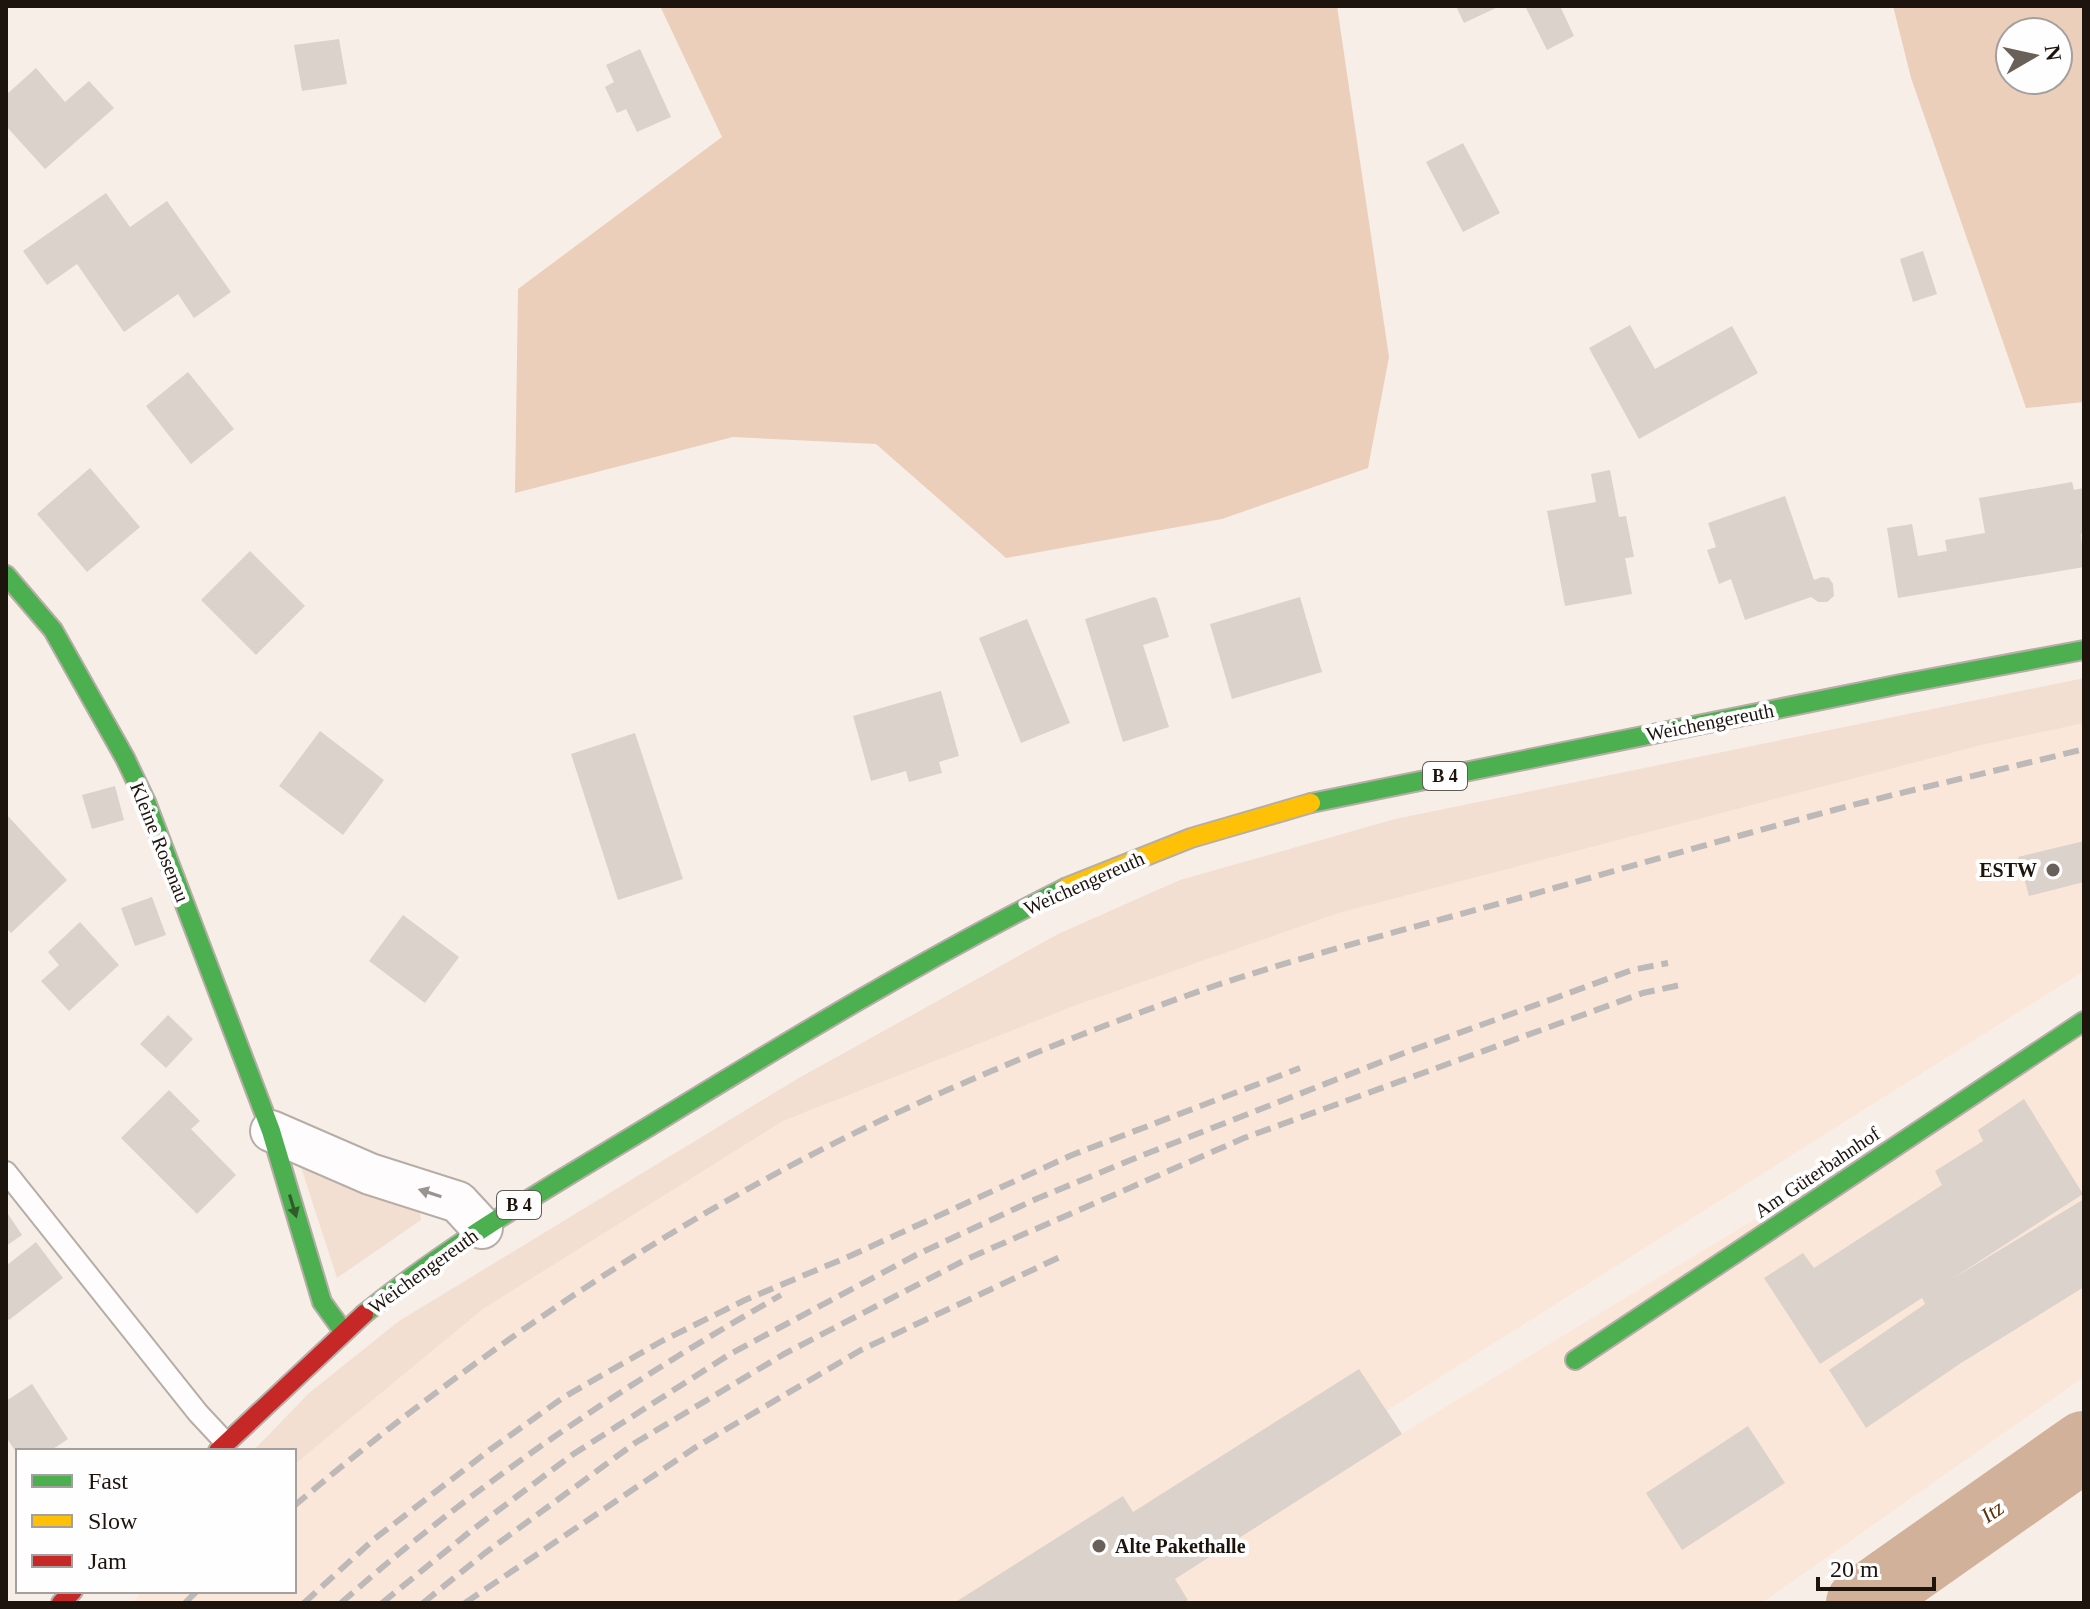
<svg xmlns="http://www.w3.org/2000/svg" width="2090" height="1609" font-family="Georgia,serif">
  <rect width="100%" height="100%" fill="#f8eee8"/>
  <g fill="#fbe7da">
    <path d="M2084 723V971L1082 1603H131L143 1591H294V1465L483 1309 783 1121 1074 1006 1339 913 1982 745Z"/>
    <path d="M2084 1019V1377L1762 1603H1123Z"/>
  </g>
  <g fill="#f2dfd1">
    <path d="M2084 678V723L1982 745 1339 913 1074 1006 783 1121 483 1309 294 1465V1451H253L309 1393 399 1321 797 1079 1058 934 1180 880 1395 819Z"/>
    <path d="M300 1164 419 1206 421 1220 337 1278Z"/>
  </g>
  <g fill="#ebcfbb" fill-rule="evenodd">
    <path d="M660 6H1337L1389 357 1368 468 1222 519 1006 558 876 444 733 437 515 493 518 289 722 137Z"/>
    <path d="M1893 6H2084V402L2026 408 1911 78ZM2010 32H2058V80H2010Z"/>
  </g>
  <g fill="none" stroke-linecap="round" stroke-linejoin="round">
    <path stroke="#d2b19a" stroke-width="70" d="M1861 1603 2084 1446"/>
  </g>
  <g fill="#dbd2cb">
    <path d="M1456 6H1500L1464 23Z"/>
    <path d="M1525 6H1560L1574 36 1547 50Z"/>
    <path d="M339 39 347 84 302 91 294 45Z"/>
    <path d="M640 49 671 117 637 132 626 109 617 113 605 87 614 82 606 65Z"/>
    <path d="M36 68 65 102 89 81 114 108 45 169 6 126V95Z"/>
    <path d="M1463 143 1500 213 1463 232 1426 162Z"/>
    <path d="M106 193 130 227 167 201 231 292 194 318 178 294 124 332 77 264 47 285 23 251Z"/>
    <path d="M1923 251 1937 294 1913 302 1900 259Z"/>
    <path d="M1630 325 1655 369 1732 326 1758 373 1639 439 1589 348Z"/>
    <path d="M188 372 234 429 191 464 146 406Z"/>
    <path d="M90 468 140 527 87 572 37 514Z"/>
    <path d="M1610 470 1619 517 1626 516 1634 557 1625 558 1632 594 1565 606 1547 511 1596 502 1591 474Z"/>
    <path d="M2072 482 2074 490 2084 488V533L2081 534 2084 567 1898 598 1887 528 1912 524 1918 556 1947 551 1945 540 1985 533 1979 498Z"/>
    <path d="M1785 496 1814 580 1822 577 1829 578 1833 584 1834 596 1827 602H1818L1811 597 1745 620 1731 579 1719 584 1707 550 1716 547 1708 523Z"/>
    <path d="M250 551 305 606 256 655 201 600Z"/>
    <path d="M1154 597 1157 599 1169 637 1143 645 1169 727 1123 742 1085 619Z"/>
    <path d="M1300 597 1322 672 1232 699 1210 624Z"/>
    <path d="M1027 619 1070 723 1021 743 979 638Z"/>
    <path d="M941 691 959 756 939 762 942 773 909 782 906 771 871 781 853 716Z"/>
    <path d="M320 731 384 780 343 835 279 786Z"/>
    <path d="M635 733 683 879 618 900 571 754Z"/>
    <path d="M115 786 124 820 92 829 82 795Z"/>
    <path d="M6 814 67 880 11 933 6 928Z"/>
    <path d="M2084 841V882L2029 896 2018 857Z"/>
    <path d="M152 897 166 935 135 946 121 908Z"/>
    <path d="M403 915 459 957 425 1003 369 961Z"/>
    <path d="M80 922 119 965 69 1011 41 981 59 965 48 952Z"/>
    <path d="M168 1015 193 1039 166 1068 140 1044Z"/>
    <path d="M169 1090 200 1121 191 1129 236 1175 197 1214 121 1138Z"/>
    <path d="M2024 1099 2083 1194 1952 1279 2084 1199V1287L1961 1363 1866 1428 1829 1370 1925 1304 1922 1298 1820 1364 1764 1278 1803 1253 1814 1268 1942 1185 1935 1171 1983 1141 1978 1130Z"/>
    <path d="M6 1211 22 1235 6 1246Z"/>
    <path d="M36 1242 63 1278 9 1320 6 1316V1266Z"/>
    <path d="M1359 1369 1402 1434 1175 1579 1188 1600 1183 1603H954L1123 1496 1133 1512Z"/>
    <path d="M32 1384 68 1439 50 1451H18V1455L6 1437V1401Z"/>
    <path d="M1748 1426 1785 1483 1682 1550 1646 1493Z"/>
  </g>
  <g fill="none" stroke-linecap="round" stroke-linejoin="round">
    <g stroke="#b7ada7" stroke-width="24">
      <path id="lane" d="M6 1172 198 1413 226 1443"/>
    </g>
    <g stroke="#b7ada7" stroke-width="44">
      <path id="street" d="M271 1131 370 1174 458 1202 482 1228"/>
    </g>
    <g stroke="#b7ada7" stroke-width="22">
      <g id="fast">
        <path d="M6 575 53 630 125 758 146 802 271 1131 322 1302 343 1331"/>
        <path d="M1311 803 1901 684 2084 650"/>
        <path d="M364 1314C455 1240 558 1182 658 1121 792 1039 925 958 1065 888"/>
        <path d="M1575 1360 2084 1021"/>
      </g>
    </g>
    <g stroke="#b7ada7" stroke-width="22">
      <path id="slow" d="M1065 888 1191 838 1311 803"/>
    </g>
    <g stroke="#b7ada7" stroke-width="22">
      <g id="jam">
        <path d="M218 1451 364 1314"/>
        <path d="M61 1603 73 1591"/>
      </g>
    </g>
    <use href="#lane" stroke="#fefcfc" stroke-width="20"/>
    <use href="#street" stroke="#fefcfc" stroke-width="40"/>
    <use href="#fast" stroke="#4caf50" stroke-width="18"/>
    <use href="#slow" stroke="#ffc107" stroke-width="18"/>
    <use href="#jam" stroke="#c62828" stroke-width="18"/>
    <g stroke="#bcb9b8" stroke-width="6" stroke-dasharray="16 8" stroke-linecap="butt">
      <path d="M294 1506C469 1358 662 1226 869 1126 982 1072 1099 1026 1217 985 1320 951 1426 924 1530 895 1631 866 1733 837 1834 810 1917 788 2001 770 2084 749"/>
      <path d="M185 1603 197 1591"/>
      <path d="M304 1603 373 1540 491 1449 564 1397 662 1341 745 1300 850 1256 1072 1155 1300 1068"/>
      <path d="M341 1603C475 1484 625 1384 781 1295"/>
      <path d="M382 1603 472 1530 572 1455 730 1354 916 1255 1036 1199 1138 1157 1404 1053 1632 970 1668 963"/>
      <path d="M423 1603 485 1553 635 1443 784 1354 967 1259 1244 1138 1643 993 1685 984"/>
      <path d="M465 1603 696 1447 861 1350 1060 1257"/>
    </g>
  </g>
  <defs><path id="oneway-solid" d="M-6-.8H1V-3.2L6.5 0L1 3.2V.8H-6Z" transform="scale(2)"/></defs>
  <use fill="#999490" href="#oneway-solid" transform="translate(430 1193) rotate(-162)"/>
  <use fill="#325a2b" href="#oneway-solid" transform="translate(293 1206) rotate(73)"/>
  <g fill="#6a605a" stroke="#fefefe" stroke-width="3">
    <circle cx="2053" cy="870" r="8"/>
    <circle cx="1099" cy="1546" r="8"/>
  </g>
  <g text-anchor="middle" stroke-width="8" stroke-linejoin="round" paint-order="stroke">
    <g fill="#fefefe" stroke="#605a55" stroke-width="2">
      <rect x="1423" y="762" width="44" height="28" rx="6"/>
      <rect x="497" y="1191" width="44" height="28" rx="6"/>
    </g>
    <g font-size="18" font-weight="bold" fill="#1d140d">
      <text x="1445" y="782">B 4</text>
      <text x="519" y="1211">B 4</text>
    </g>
    <g font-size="20" fill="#1d140d" stroke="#fefefe">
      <text transform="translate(1710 722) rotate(-11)" y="7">Weichengereuth</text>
      <text transform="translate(160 842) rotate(68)" y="7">Kleine Rosenau</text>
      <text transform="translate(1084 883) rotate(-24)" y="7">Weichengereuth</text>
      <text transform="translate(1817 1172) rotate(-34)" y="7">Am Güterbahnhof</text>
      <text transform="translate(423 1271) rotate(-36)" y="7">Weichengereuth</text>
    </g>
    <g font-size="20" font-weight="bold" fill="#1d140d" stroke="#fefefe" text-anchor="end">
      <text x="2037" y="877">ESTW</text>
      <text x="1115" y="1553" text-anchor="start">Alte Pakethalle</text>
    </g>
    <g font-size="22" font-style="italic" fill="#5a310d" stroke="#fefefe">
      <text transform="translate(1992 1511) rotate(-35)" y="8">Itz</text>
    </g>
  </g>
  <rect width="2090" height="1609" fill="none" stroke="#1d140d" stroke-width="16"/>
  <rect x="16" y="1449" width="280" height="144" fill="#fefefe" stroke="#a4a09e" stroke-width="2"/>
  <rect x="32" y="1475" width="40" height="12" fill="#4caf50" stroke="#a4a09e" stroke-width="2"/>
  <text x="88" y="1489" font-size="24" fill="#1d140d">Fast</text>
  <rect x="32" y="1515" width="40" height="12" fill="#ffc107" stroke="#a4a09e" stroke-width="2"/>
  <text x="88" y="1529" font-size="24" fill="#1d140d">Slow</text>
  <rect x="32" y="1555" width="40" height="12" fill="#c62828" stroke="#a4a09e" stroke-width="2"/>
  <text x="88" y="1569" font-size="24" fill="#1d140d">Jam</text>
  <g transform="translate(2034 56) rotate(81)"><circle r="38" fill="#fefefe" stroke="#a4a09e" stroke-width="2"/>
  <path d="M0-6L14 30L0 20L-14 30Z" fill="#6a605a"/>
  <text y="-12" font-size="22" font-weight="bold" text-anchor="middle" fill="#1d140d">N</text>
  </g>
  <path d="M1818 1577v12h116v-12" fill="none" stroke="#1d140d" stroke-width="4"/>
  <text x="1830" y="1577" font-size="24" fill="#1d140d" stroke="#fefefe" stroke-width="6" paint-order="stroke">20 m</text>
</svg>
